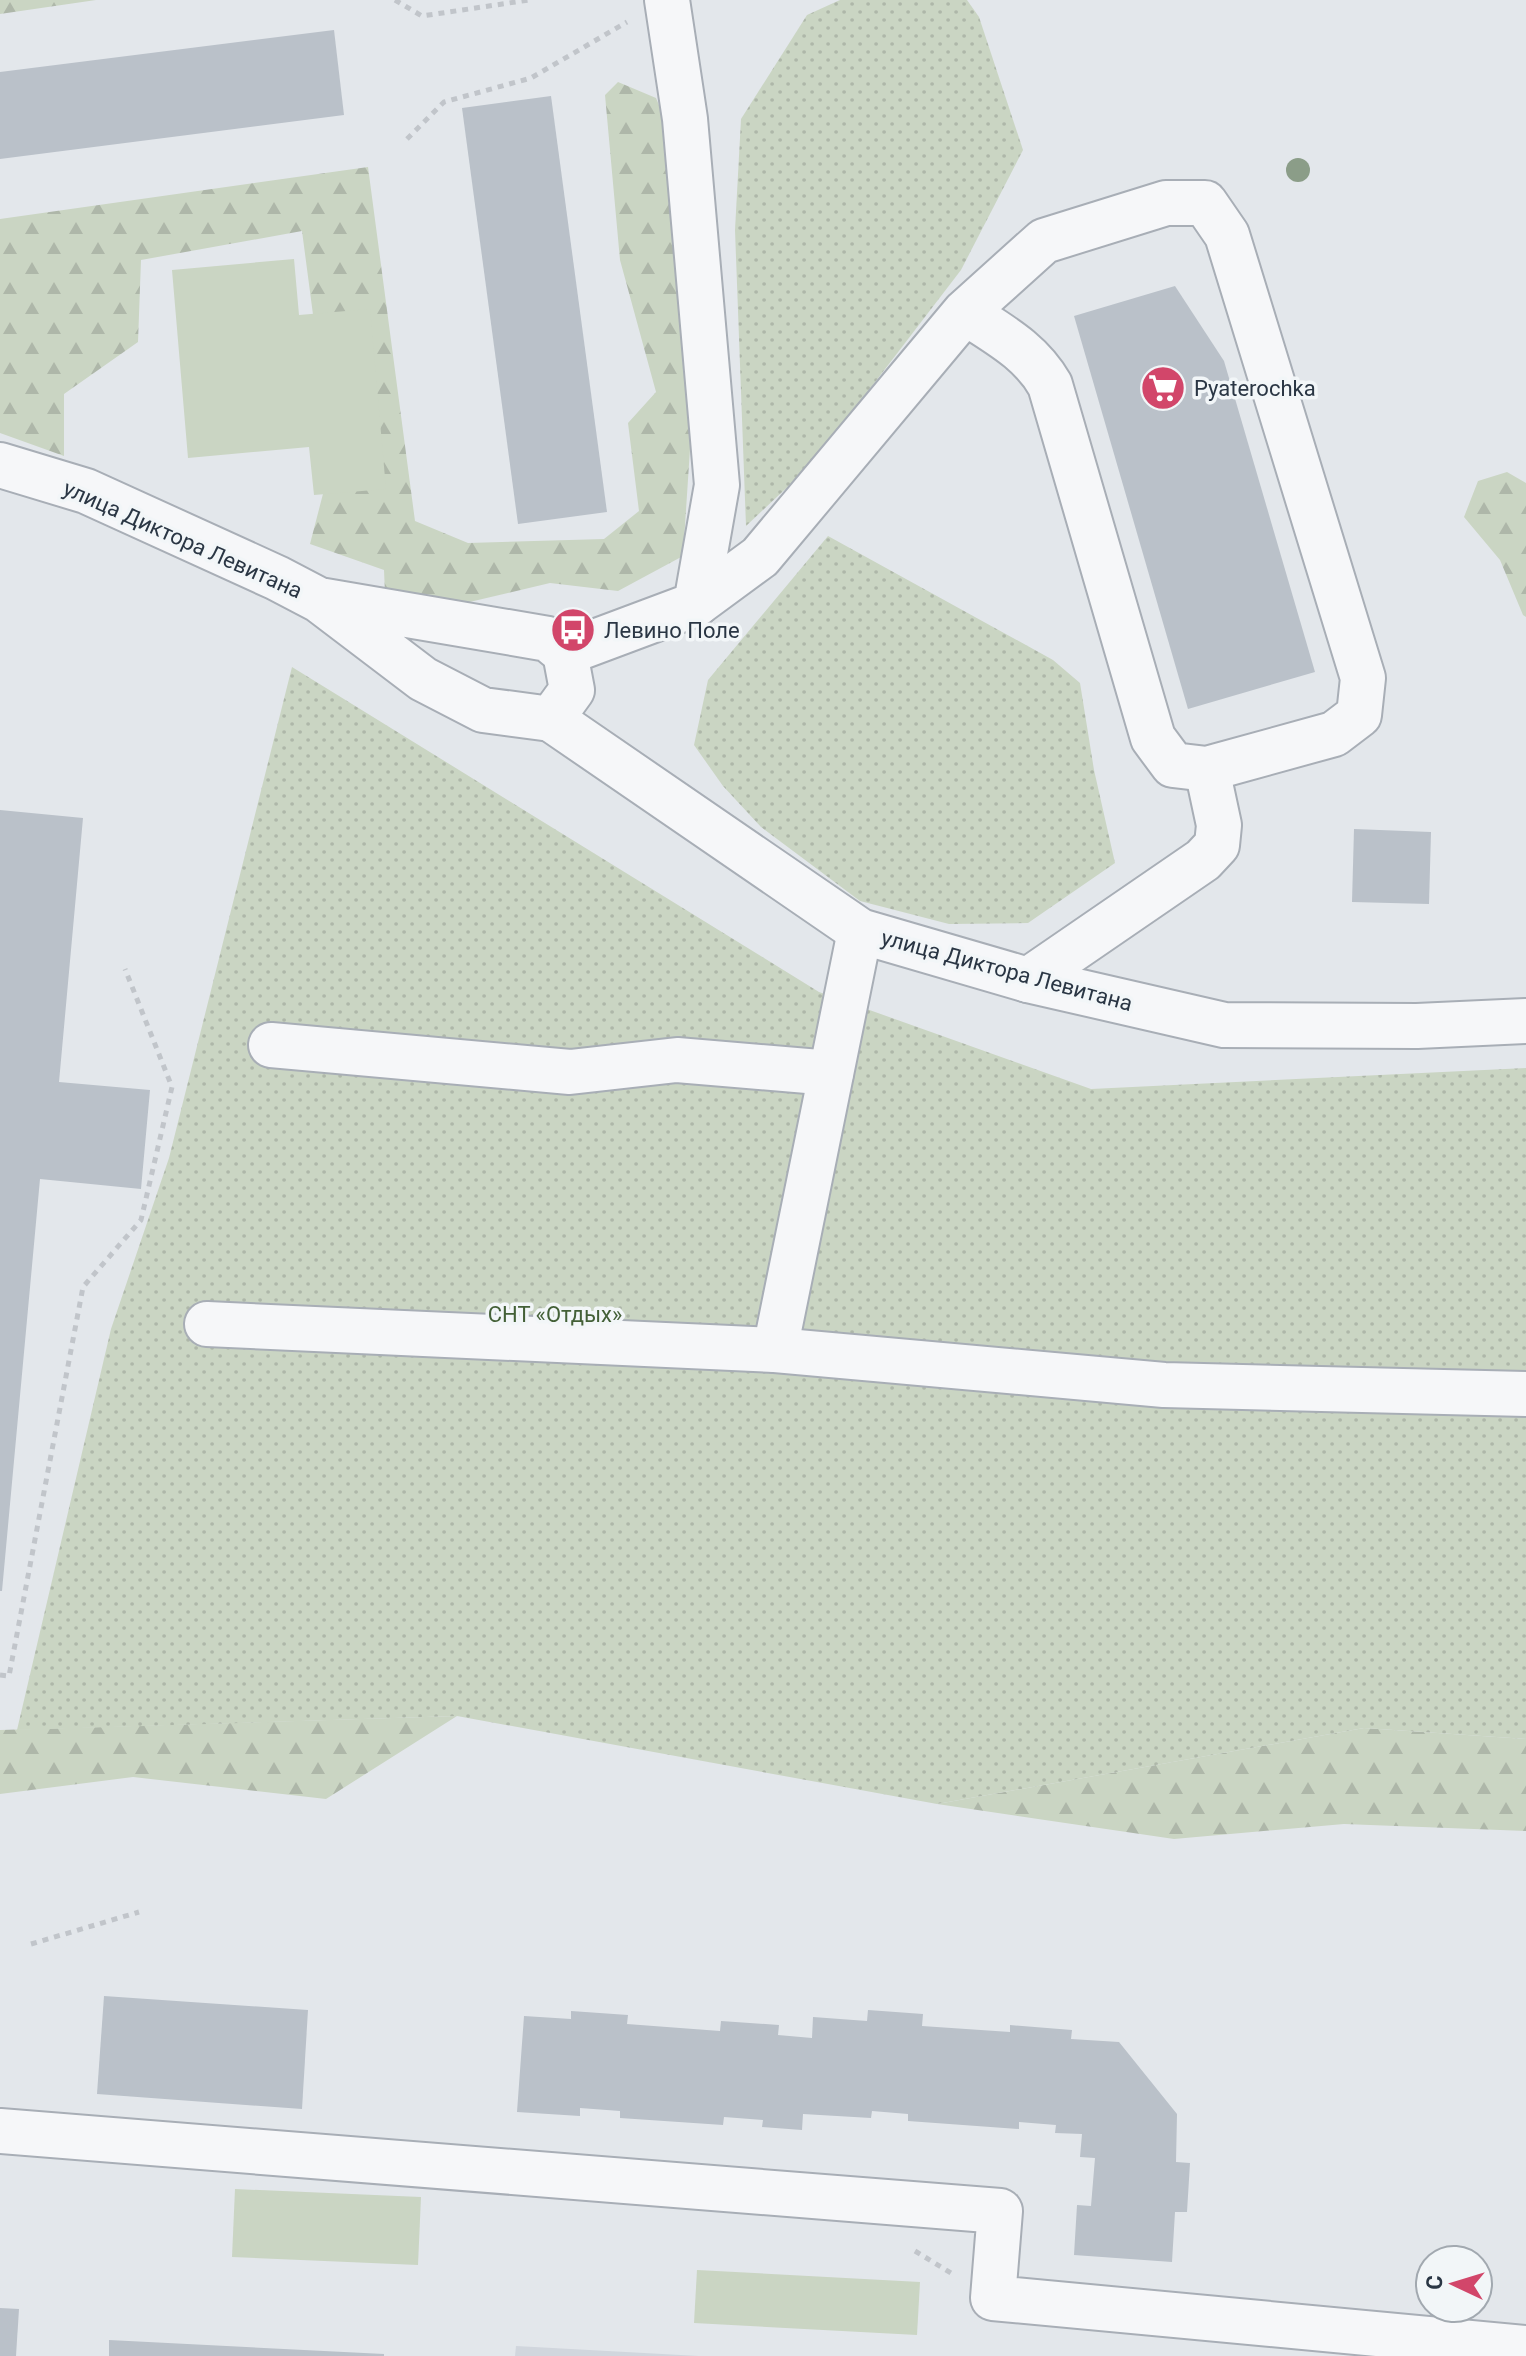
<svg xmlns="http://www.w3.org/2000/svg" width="1526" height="2356" font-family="Roboto,sans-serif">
  <defs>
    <pattern id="forest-firs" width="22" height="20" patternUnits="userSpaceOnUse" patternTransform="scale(2)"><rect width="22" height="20" fill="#cad5c3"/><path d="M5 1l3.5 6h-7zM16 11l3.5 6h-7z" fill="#aeb7a9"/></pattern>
    <pattern id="garden-dots" width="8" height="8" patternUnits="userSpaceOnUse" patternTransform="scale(2)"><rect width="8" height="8" fill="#cad5c3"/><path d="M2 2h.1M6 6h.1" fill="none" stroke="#aeb7a9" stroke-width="1.8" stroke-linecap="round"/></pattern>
  </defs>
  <rect width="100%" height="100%" fill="#e3e7eb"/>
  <path fill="#d1d6dd" d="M516 2346 699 2356H515Z"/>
  <g fill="url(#forest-firs)">
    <path d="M0 0H96L0 14Z"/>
    <path d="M618 82 656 98 672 136 694 388 683 556 618 591 550 583 427 612 385 594 384 570 310 544 332 459 302 231 141 260 138 342 64 394V456L0 433V219L368 167 415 521 468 543 604 539 639 511 628 423 656 392 620 260 605 95Z"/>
    <path d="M1507 472 1526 483V617L1523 615 1500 560 1464 517 1478 481Z"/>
    <path d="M457 1716 326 1799 133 1777 0 1794V1730Z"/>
    <path d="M1364 1728 1526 1739V1831L1344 1824 1174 1839 937 1804Z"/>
  </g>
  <g fill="#cad5c3">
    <path d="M294 259 299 315 370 309 386 489 314 495 309 447 188 458 172 270Z"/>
    <path d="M235 2189 421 2197 418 2265 232 2257Z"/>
    <path d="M697 2270 920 2282 917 2335 694 2323Z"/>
  </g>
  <g fill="url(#garden-dots)">
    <path d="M840 0H967L979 17 1023 150 961 270 813 463 746 526 735 230 741 119 807 15Z"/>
    <path d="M828 536 1053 660 1080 683 1094 770 1115 863 1028 923 949 924 860 901 761 827 723 786 694 745 708 680Z"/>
    <path d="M292 667 819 992 1091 1089 1526 1068V1739L1364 1728 937 1804 457 1716 17 1730 111 1329 169 1158Z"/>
  </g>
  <g fill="#bac1c9">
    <path d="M334 30 344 115 0 159V72Z"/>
    <path d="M551 96 607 512 518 524 462 108Z"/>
    <path d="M1175 286 1224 361 1315 672 1188 709 1074 316Z"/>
    <path d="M0 810 83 818 59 1082 150 1090 141 1189 40 1179 2 1591H0Z"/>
    <path d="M1354 829 1431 832 1429 904 1352 902Z"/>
    <path d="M104 1996 308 2010 302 2109 97 2094Z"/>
    <path d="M868 2010 923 2014 922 2026 1010 2032V2025L1072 2030 1071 2039 1119 2042 1177 2114 1176 2162 1190 2163 1187 2212H1175L1172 2262 1074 2255 1077 2205 1091 2206 1095 2158 1080 2157 1082 2134 1055 2133 1056 2125 1019 2122V2129L908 2121V2114L872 2111 871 2118 803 2114 802 2130 762 2127 763 2120 724 2117 723 2125 620 2118V2111L580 2108V2116L517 2112 524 2016 571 2019V2011L628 2015 627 2024 720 2031 721 2021 779 2025 778 2035 812 2038 813 2017 867 2021Z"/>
    <path d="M0 2308 19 2309 16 2356H0Z"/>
    <path d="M109 2340 384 2354V2356H109Z"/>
  </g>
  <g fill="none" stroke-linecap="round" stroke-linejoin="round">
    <g stroke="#a8aeb6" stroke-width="48">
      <g id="minor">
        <path d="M0 465 86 491 277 578 319 600 423 679 483 710 551 719 572 690 565 653 548 639 319 600"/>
        <path d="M696 604 760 557 965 312 1044 241 1166 203H1205L1227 235 1363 678 1359 715 1334 734 1207 769 1173 765 1153 738 1050 385C1030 350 998 334 965 312"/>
        <path d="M565 653 696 604 717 485 685 119 667 0"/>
        <path d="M551 719 860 931 1028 980 1224 1025 1417 1026 1526 1021"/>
        <path d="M860 931 775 1350 1164 1385 1526 1394"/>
        <path d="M1028 980 1203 860 1217 845 1219 825 1207 769"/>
        <path d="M271 1045 570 1072 677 1060 831 1073"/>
        <path d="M207 1324 775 1350"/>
        <path d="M0 2131 1000 2211 993 2298 1526 2348"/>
      </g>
    </g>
    <g stroke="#c1c5ca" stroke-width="5" stroke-dasharray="6 6" stroke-linecap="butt">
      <path d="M395 0 422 16 529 0"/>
      <path d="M407 139 444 102 531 78 627 22"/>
      <path d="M0 1675 9 1676 83 1287 141 1220 172 1087 125 969"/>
      <path d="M31 1944 139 1912"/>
      <path d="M915 2251 951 2273"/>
    </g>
    <use href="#minor" stroke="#f6f7f9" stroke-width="44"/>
  </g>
  <circle fill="#8b9d88" cx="1298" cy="170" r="12"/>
  <defs>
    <g id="supermarket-disc" transform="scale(2.3)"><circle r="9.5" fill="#d2466a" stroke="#f2f6f8"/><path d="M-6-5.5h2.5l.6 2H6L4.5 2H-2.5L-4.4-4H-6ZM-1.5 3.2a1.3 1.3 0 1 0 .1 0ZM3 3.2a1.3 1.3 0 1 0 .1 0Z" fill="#fff"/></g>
    <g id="bus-disc" transform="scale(2.3)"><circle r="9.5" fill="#d2466a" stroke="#f2f6f8"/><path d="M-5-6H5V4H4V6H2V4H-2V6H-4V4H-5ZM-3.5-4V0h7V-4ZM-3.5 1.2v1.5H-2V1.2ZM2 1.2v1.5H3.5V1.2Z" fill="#fff"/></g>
  </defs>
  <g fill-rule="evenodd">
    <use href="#supermarket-disc" x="1163" y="388"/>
    <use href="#bus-disc" x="573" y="630"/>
  </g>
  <g text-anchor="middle" stroke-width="7" stroke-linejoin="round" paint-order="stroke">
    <g font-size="22" fill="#2a3644" stroke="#f2f6f8" text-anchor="start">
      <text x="1194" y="396">Pyaterochka</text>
      <text x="604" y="638">Левино Поле</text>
    </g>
    <g font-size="22" fill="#2a3644" stroke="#f2f6f8">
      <text transform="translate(183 539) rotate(24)" y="8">улица Диктора Левитана</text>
      <text transform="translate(1007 970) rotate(15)" y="8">улица Диктора Левитана</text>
    </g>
    <g font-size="22" fill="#436037" stroke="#f2f6f8">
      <text x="555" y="1322">СНТ «Отдых»</text>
    </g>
  </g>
  <g transform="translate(1454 2284) rotate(274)"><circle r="38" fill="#f2f6f8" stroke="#a2a9b0" stroke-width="2"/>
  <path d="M0-6L14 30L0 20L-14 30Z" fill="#d2466a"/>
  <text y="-12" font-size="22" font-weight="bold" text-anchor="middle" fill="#2a3644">С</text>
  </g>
</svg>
